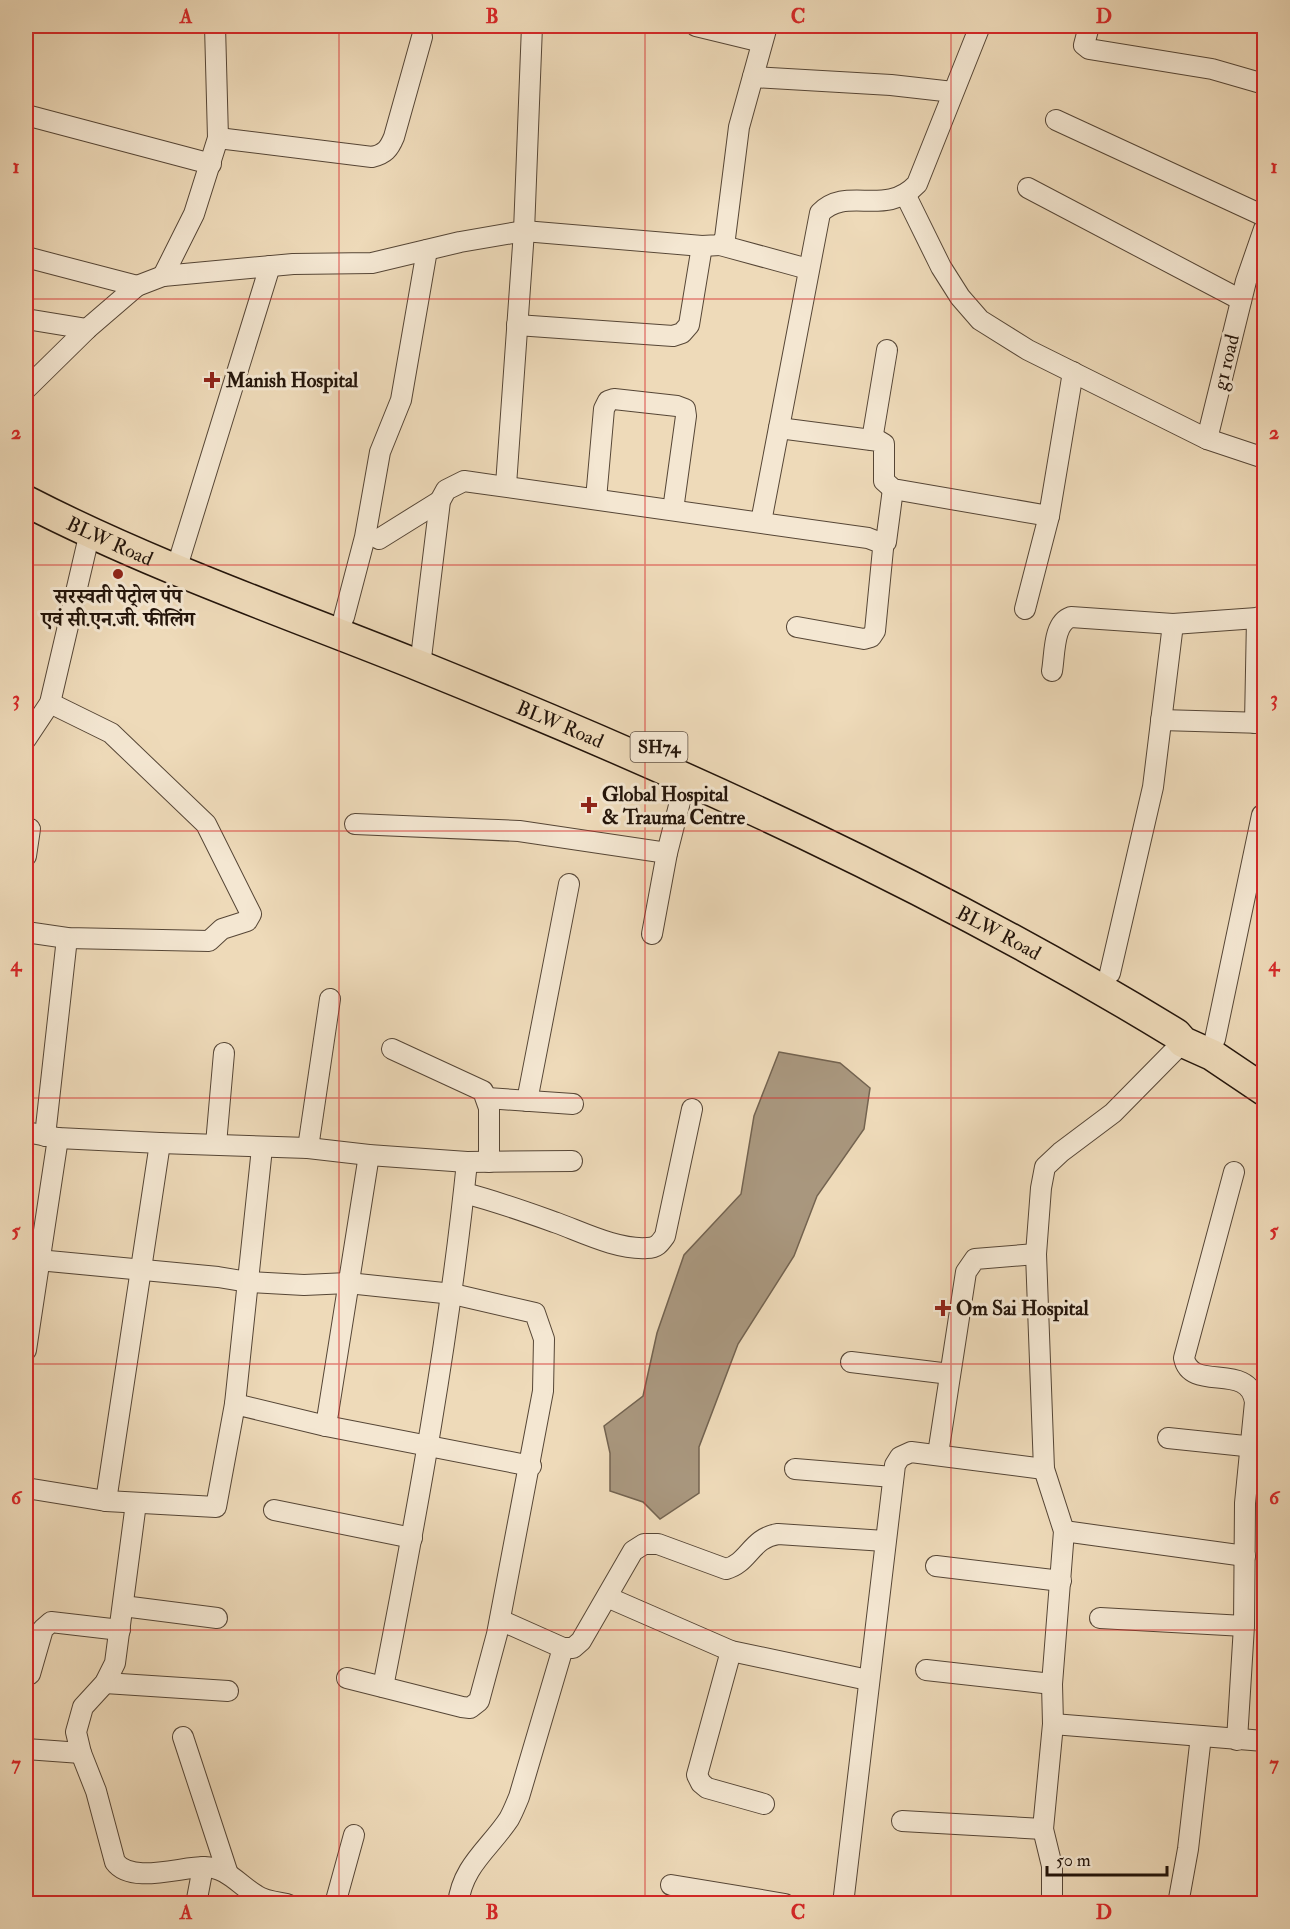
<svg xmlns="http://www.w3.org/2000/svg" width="1290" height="1929" font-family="'IM FELL Double Pica','Noto Serif Devanagari',serif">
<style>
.water{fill:#a9977e;stroke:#736350;stroke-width:1.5}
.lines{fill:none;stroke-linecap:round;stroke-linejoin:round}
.minor-casing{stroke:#564636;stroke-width:22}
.primary-casing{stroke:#23140a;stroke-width:33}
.minor{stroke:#f4e7d2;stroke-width:20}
.primary{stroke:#eedab9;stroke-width:30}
.grid{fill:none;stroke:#d62828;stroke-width:1.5;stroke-opacity:0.55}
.poi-dot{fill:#8f2418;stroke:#f4e7d2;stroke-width:2}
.labels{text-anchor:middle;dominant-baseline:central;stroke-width:6;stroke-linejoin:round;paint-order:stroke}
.shield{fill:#f4e7d2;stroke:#625346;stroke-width:1.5}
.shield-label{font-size:18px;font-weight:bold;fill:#23140a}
.street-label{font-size:20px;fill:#23140a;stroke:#f4e7d2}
.poi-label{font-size:20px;font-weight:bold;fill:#23140a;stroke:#f4e7d2;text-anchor:start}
.neatline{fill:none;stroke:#d62828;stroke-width:2}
.grid-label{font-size:20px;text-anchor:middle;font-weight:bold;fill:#d62828}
</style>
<rect width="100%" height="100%" fill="#eedab9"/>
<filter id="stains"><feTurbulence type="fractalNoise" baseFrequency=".00333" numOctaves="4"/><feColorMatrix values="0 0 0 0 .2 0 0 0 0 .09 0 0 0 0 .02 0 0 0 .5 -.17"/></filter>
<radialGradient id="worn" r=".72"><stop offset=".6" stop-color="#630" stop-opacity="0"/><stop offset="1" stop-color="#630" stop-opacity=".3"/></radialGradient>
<path class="water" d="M779,1052L840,1063L870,1088L864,1129L817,1196L794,1256L738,1344L699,1447V1493L660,1519L643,1502L610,1491V1453L604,1426L643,1396L657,1333L684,1255L741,1194L754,1116Z"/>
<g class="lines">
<g class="minor-casing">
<g id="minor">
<path d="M696,26L762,42"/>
<path d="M1089,26L1084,45L1089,49L1212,69L1264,84"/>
<path d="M753,77L891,85L953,92"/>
<path d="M26,115L211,164"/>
<path d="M1056,120L1264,216"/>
<path d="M218,138L372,157C385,154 389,149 394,137L422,37"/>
<path d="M1028,188L1241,300"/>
<path d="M906,196L941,267L960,297L980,320L1028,350L1207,439"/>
<path d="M1264,229L1246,281L1207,439L1264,458"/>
<path d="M720,245L808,269"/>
<path d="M26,257L137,286"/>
<path d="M163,276L194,214L218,138L215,26"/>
<path d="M26,319L87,329"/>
<path d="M517,325L673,336L682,333L689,325L702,246"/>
<path d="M26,389L87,329L137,286L163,276L293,264L372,263L460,242L524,231L702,246L720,245L725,238L739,127L767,26"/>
<path d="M779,428L879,441L884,444V481L893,489L1049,516"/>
<path d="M872,440L887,350"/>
<path d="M506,485L524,231L532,26"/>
<path d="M596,499L604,409L608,401L614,399L677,406L685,409L686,416L673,510"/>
<path d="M761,522L820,213C847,185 885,218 917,184L980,26"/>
<path d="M379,539L440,501"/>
<path d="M886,542L893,489"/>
<path d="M176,570L270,266"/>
<path d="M1025,609L1049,516L1073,372"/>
<path d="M344,617L365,537L380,452L401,400L427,250"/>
<path d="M420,666L440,501L446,490L464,481L868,538L881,543L883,549L875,631L871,637L864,639L797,627"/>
<path d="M1052,671C1055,654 1053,623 1071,617L1173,624L1257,618L1264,615"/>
<path d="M1161,720L1264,723"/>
<path d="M1255,723L1257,618"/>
<path d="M26,739L50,703L90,532"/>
<path d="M355,824L519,831L667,853"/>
<path d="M26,856L30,829"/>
<path d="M26,932L67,938L209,941L222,929L247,921L251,914L206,824L111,733L50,703"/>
<path d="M652,934L667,853L686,778"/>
<path d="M1110,973L1153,787L1173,624"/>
<path d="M1215,1039L1262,815"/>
<path d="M392,1049L483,1091L489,1108V1162"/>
<path d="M487,1098L573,1104"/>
<path d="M527,1101L569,884"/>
<path d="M26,1132L58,1138L160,1143L308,1148L369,1155L467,1162L572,1161"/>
<path d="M45,1136L67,938"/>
<path d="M216,1144L224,1053"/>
<path d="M308,1148L330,999"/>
<path d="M1234,1172L1184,1358C1191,1393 1249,1361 1255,1402L1245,1503L1244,1626L1237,1740"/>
<path d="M464,1193C496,1201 526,1212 557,1223C584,1233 618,1250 647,1248C657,1248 660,1243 665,1236L692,1109"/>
<path d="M38,1260L218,1277L248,1282L304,1285L348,1283L453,1294L535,1313L544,1339L543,1391L497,1634L479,1701L470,1708L462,1707L347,1678"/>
<path d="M26,1350L58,1138"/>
<path d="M851,1362L950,1374"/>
<path d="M235,1404L262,1148"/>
<path d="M326,1426L369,1155"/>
<path d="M1168,1438L1264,1448"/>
<path d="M938,1454L966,1272L975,1259L1036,1254"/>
<path d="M795,1469L893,1477"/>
<path d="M26,1488L106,1501L216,1507L235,1404L326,1426L531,1466"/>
<path d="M106,1501L160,1143"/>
<path d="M136,1503L115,1663L105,1683L83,1707L76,1732L81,1753L96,1791L115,1862C131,1884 180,1867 204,1867C227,1867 238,1884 256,1895C264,1901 277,1902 287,1904"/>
<path d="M274,1510L412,1538"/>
<path d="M1064,1531L1245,1556"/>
<path d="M936,1566L1061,1581"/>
<path d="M607,1597L731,1651L868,1680"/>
<path d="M123,1606L217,1618"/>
<path d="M1100,1618L1244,1626"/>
<path d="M500,1620L563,1648H573L581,1641L633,1551L644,1544H658L726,1569C749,1563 751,1538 778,1534L885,1541"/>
<path d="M731,1651L697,1775L701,1783L707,1788L764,1804"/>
<path d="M926,1670L1052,1684"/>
<path d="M30,1674L43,1629L51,1622L120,1630"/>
<path d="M105,1683L228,1691"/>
<path d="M383,1687C417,1513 449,1339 467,1162"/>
<path d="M1053,1724L1264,1741"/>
<path d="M183,1737L228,1874"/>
<path d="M26,1749L81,1753"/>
<path d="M902,1821L1043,1829"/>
<path d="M671,1885L785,1904"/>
<path d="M196,1904L203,1867"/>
<path d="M335,1904L354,1835"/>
<path d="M458,1904C462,1866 490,1848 509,1819C513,1812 516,1804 519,1797L563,1648"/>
<path d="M843,1904L895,1465L900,1457L911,1452L1044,1469"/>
<path d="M1052,1904V1866L1043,1829L1053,1724L1052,1684L1064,1531L1044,1469L1036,1254L1041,1188L1045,1167L1061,1152L1113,1113L1183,1042"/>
<path d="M1178,1904L1188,1849L1201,1736"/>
</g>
</g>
<g class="primary-casing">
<g id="primary">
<path id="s1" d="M26,501C152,566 288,613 420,666C680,771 936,887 1176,1034L1183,1042L1212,1055L1264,1090"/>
</g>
</g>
<use href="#minor" class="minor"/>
<use href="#primary" class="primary"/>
</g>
<path class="grid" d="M339,26V1904M645,26V1904M951,26V1904M26,299H1264M26,565H1264M26,831H1264M26,1098H1264M26,1364H1264M26,1630H1264"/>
<g class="poi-dot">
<path d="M209 371h6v6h6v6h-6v6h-6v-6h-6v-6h6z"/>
<circle cx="118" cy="574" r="6"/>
<path d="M586 796h6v6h6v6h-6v6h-6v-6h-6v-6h6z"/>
<path d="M940 1299h6v6h6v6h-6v6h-6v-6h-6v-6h6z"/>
</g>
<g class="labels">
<rect class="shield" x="630.5" y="732" width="57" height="30" rx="4.5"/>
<g class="shield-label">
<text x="659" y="747">SH74</text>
</g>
<g class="street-label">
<text transform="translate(1226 362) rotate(-76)">g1 road</text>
<text stroke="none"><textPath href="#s1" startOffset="93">BLW Road</textPath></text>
<text stroke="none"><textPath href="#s1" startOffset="579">BLW Road</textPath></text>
<text stroke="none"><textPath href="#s1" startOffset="1065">BLW Road</textPath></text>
</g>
<g class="poi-label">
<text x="226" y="380">Manish Hospital</text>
<text x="118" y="596" text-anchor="middle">सरस्वती पेट्रोल पंप<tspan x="118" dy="23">एवं सी.एन.जी. फीलिंग</tspan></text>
<text x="602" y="794">Global Hospital<tspan x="602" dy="23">&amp; Trauma Centre</tspan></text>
<text x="956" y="1308">Om Sai Hospital</text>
</g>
</g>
<rect width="1290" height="1929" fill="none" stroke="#eedab9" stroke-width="66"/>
<path d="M1047 1866v9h120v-9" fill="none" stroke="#23140a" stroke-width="3"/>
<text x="1056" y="1866" font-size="18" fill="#23140a" stroke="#f4e7d2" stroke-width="4.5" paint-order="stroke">50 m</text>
<rect x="33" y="33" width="1224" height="1863" class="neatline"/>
<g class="grid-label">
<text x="186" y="23">A</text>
<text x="492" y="23">B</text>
<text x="798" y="23">C</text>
<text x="1104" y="23">D</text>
<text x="16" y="173">1</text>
<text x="1274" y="173">1</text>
<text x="16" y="439">2</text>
<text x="1274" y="439">2</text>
<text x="16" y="705">3</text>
<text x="1274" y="705">3</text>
<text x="16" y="971">4</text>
<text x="1274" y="971">4</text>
<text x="16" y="1237">5</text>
<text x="1274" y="1237">5</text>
<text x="16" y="1504">6</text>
<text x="1274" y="1504">6</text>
<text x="16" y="1770">7</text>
<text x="1274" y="1770">7</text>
<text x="186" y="1919">A</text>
<text x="492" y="1919">B</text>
<text x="798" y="1919">C</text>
<text x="1104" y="1919">D</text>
</g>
<rect width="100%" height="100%" filter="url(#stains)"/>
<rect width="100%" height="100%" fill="url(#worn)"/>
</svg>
